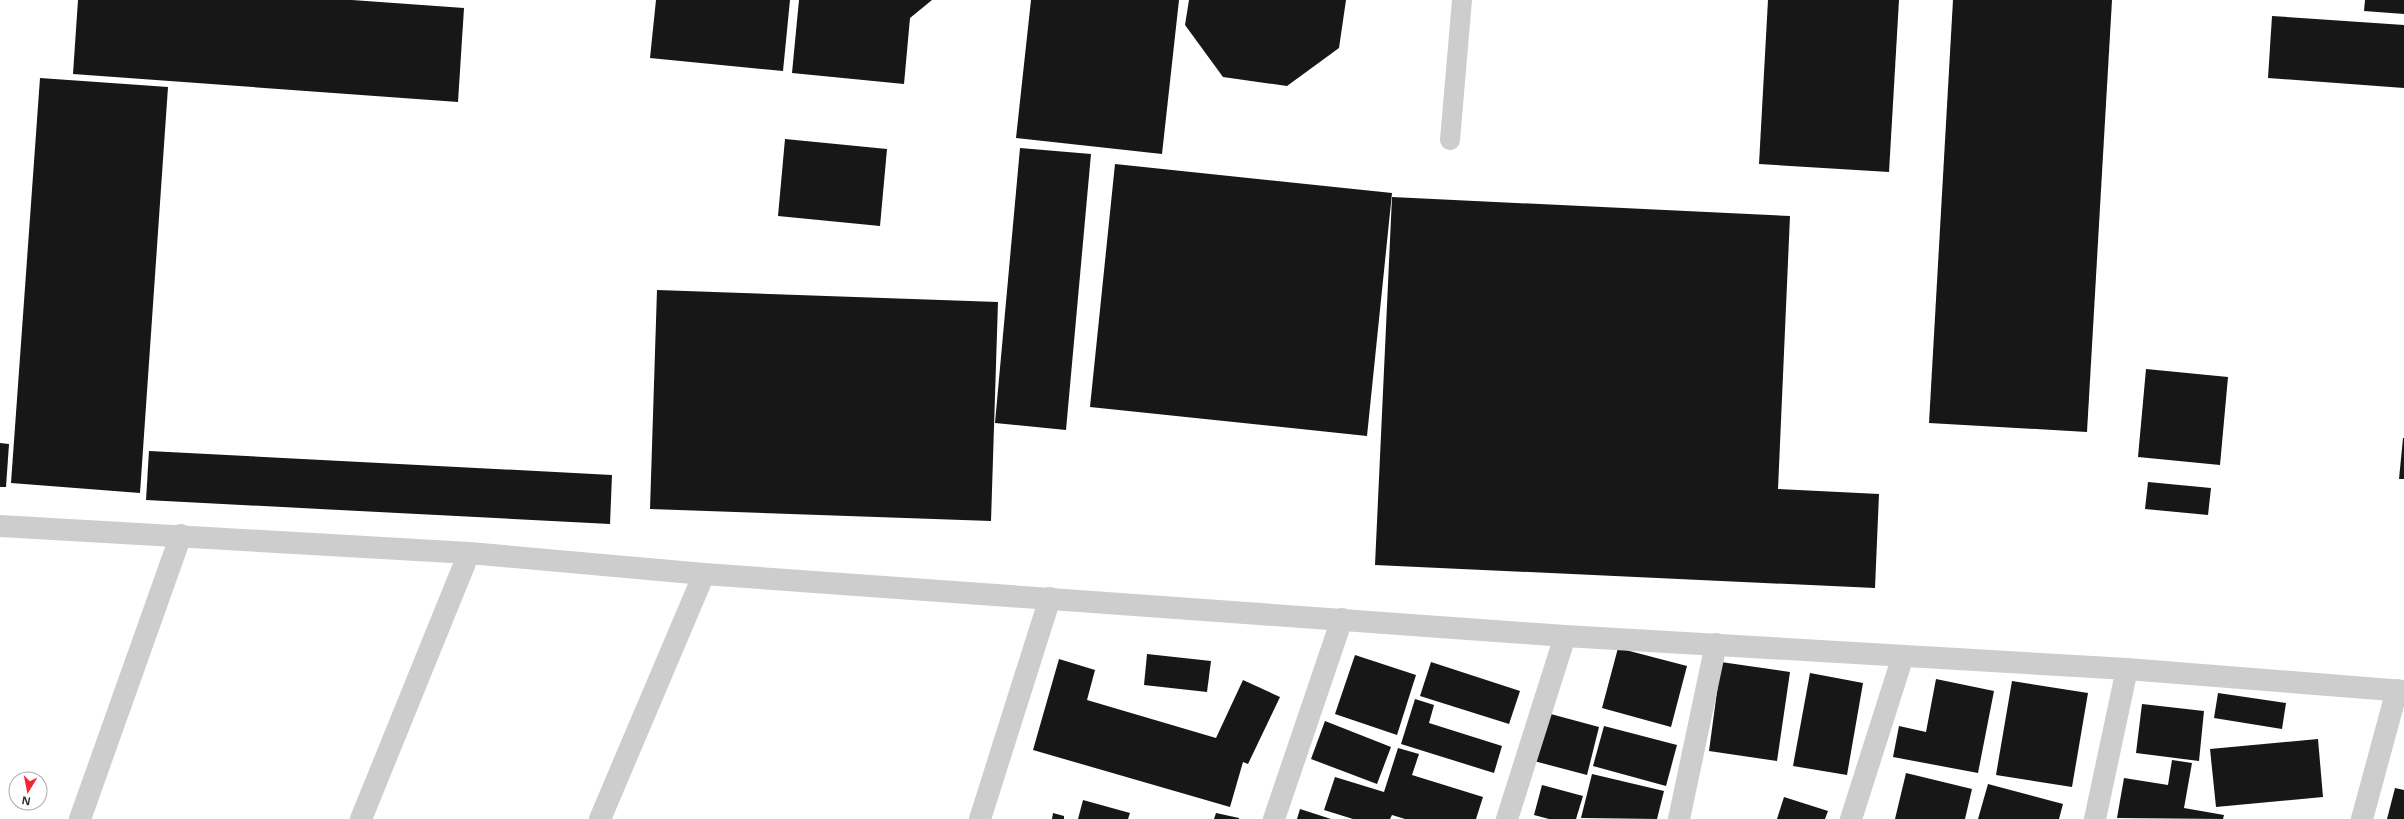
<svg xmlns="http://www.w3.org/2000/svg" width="2404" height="819" font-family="'Noto Sans',sans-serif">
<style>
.building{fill:#171717}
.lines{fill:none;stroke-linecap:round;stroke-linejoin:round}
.lane{stroke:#cdcdcd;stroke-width:20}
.street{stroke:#cdcdcd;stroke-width:22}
</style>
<rect width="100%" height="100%" fill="#fff"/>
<g class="building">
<path d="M78,0H352L464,8L458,102L73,74Z"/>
<path d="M656,0H790L783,71L650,58Z"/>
<path d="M799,0H932L910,18L904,84L792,73Z"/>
<path d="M1031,0H1179L1162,154L1016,138Z"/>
<path d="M1189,0H1346L1339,48L1287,86L1223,77L1185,25Z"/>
<path d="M1768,0H1899L1889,172L1759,164Z"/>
<path d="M1953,0H2112L2087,432L1929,423Z"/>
<path d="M2365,0H2404V14L2364,11Z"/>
<path d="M2272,16L2404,25V88L2268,78Z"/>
<path d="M40,78L168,87L140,493L11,483Z"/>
<path d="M785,139L887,149L880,226L778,216Z"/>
<path d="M1020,148L1091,154L1066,430L995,423Z"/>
<path d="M1115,164L1392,193L1367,436L1090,407Z"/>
<path d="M1392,197L1790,216L1778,489L1879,494L1875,588L1375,565Z"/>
<path d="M657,290L998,302L991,521L650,509Z"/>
<path d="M2146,369L2228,377L2220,465L2138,457Z"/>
<path d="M2403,438H2404V479H2399Z"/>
<path d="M0,443L9,444L6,487H0Z"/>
<path d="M149,451L612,475L610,524L146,500Z"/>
<path d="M2148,482L2211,488L2208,515L2145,509Z"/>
<path d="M1618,648L1687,666L1671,727L1602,708Z"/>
<path d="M1147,654L1211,661L1207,692L1144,685Z"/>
<path d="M1355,655L1416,675L1397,735L1335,714Z"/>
<path d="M1059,659L1095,670L1087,700L1216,738L1243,680L1280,697L1248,764L1243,762L1230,807L1033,750Z"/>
<path d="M1431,662L1520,691L1509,724L1420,696Z"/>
<path d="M1721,662L1790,672L1777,761L1709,751Z"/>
<path d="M1810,673L1863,683L1847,775L1793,766Z"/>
<path d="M1936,679L1994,691L1978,773L1893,757L1899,726L1926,732Z"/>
<path d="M2012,681L2088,693L2072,787L1996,775Z"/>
<path d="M2218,693L2286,703L2282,729L2214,718Z"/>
<path d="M1415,699L1434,705L1429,723L1502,746L1494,773L1401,744Z"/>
<path d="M2142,704L2204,711L2199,761L2136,753Z"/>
<path d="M1547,713L1599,727L1587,775L1534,761Z"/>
<path d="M1325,721L1391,747L1377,784L1311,759Z"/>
<path d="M1604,726L1677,745L1666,786L1593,766Z"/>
<path d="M2318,739L2323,797L2216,807L2210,749Z"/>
<path d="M1398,748L1419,754L1412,775L1483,797L1476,819H1405L1392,815L1390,819H1353L1324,810L1335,777L1384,792Z"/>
<path d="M2172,760L2192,763L2184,808L2224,815L2223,819L2117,818L2124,778L2168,785Z"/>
<path d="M1906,773L1972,789L1965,819H1895Z"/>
<path d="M1592,774L1664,791L1657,819L1581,818Z"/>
<path d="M1988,784L2063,804L2059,819H1978Z"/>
<path d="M1542,785L1583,796L1576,819H1549L1534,815Z"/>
<path d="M2395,788L2404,790V819H2387Z"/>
<path d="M1784,797L1828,811L1825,819H1777Z"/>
<path d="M1083,800L1130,813L1128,819H1078Z"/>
<path d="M1300,809L1331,819H1297Z"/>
<path d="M1053,813L1064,816V819H1052Z"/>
<path d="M1216,813L1239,818V819H1214Z"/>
</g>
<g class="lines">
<path class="lane" d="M1450,140L1462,0"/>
<g class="street">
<path d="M0,526L469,553L704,574L1565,636L2127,669L2404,691"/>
<path d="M80,819L181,535"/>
<path d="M361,819L469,553"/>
<path d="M600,819L704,574"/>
<path d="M980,819L1050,598"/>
<path d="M1274,819L1342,619"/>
<path d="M1507,819L1565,636"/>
<path d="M1679,819L1716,644"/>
<path d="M1851,819L1903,656"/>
<path d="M2095,819L2127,669"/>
<path d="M2362,819L2397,690"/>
</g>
</g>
<g transform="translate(28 791) rotate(190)"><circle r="19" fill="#ffffff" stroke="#acacac"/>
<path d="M0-3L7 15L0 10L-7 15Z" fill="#f42535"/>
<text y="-6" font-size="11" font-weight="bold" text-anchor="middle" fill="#303030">N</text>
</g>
</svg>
